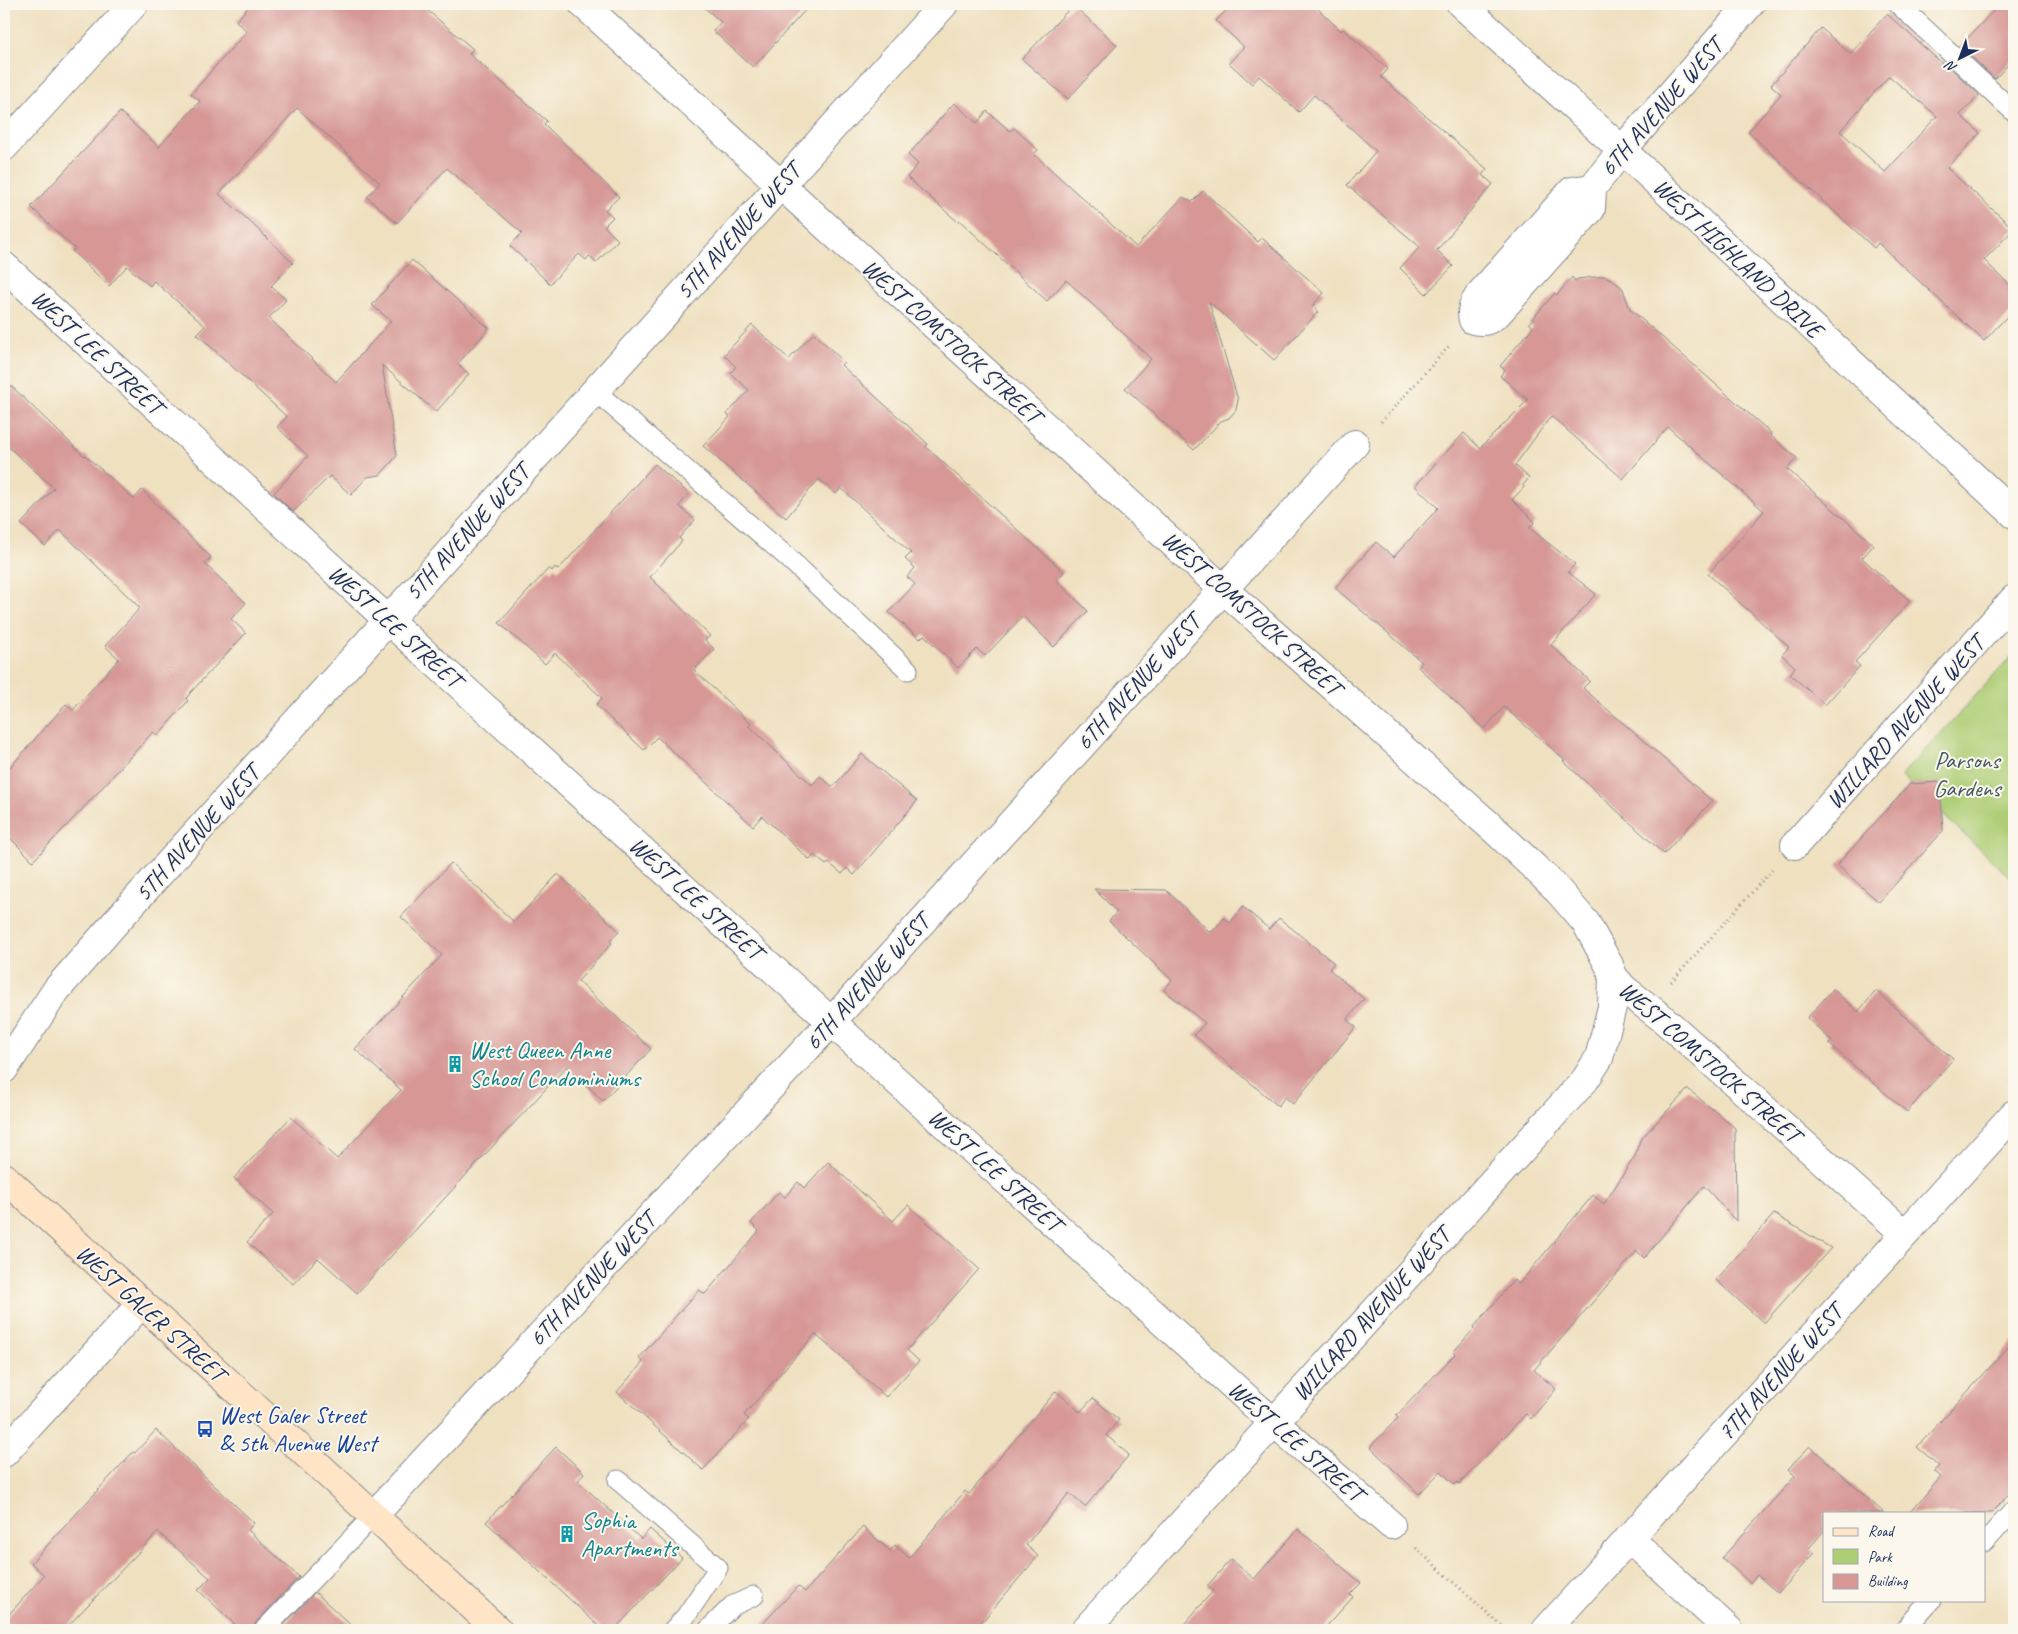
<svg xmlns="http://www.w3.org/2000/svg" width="2018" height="1634" font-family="Caveat,sans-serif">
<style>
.green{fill:#aece76;stroke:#647e6a}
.building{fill:#d69795;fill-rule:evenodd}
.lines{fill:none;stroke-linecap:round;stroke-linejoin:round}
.lane-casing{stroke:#85888f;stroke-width:21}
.street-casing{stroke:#85888f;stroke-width:30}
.secondary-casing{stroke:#85888f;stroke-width:30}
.path{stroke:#85888f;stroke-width:3;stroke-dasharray:1 4;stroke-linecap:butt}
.lane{stroke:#fff;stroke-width:19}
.street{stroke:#fff;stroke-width:28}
.secondary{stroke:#ffe4c6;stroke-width:28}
.labels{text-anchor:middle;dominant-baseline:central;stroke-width:4;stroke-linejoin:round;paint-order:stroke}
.street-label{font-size:24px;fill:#1b2f5e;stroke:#fbf7ec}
.park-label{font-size:24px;fill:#405764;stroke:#fbf7ec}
.culture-label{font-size:24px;fill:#0d838f;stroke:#fbf7ec;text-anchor:start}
.transit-label{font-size:24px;fill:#164399;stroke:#fbf7ec;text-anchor:start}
</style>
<rect width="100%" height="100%" fill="#fbf7ec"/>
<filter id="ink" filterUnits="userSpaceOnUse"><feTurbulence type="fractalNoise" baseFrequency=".02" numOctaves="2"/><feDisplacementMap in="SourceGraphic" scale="10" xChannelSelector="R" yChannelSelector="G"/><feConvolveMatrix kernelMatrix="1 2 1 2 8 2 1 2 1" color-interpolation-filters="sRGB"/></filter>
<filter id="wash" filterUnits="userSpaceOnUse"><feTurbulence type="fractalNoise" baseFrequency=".0096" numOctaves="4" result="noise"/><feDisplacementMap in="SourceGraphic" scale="20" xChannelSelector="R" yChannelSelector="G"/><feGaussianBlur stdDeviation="1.12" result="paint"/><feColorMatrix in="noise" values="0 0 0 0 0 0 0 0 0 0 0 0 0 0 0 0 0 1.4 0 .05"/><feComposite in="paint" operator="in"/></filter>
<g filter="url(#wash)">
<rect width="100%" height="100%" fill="#efe0c0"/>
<path class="green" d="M2014,654V881L1901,776Z"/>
<g id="blocks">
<g class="building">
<path d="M251,4H420L473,49L469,54L547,121L544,124L619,197L605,210L613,217L604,226L618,240L596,263L589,256L586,260L579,254L550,284L510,246L522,233L447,168L397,223L367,197L380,183L297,108L219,194L245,217L293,263L271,286L286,300L269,318L336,382L391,321L372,305L412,260L489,328L458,364L469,374L436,412L382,365L397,456L380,475L367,477L351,495L330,476L293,512L274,493L308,456L277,427L287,417L197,334L205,326L154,281L150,286L127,266L109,286L72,251L75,249L31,207L120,112L159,147L200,101L191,94L247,31L236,21Z"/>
<path d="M700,4H811L753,67L713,31L721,22Z"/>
<path d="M1232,4H1313L1341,31L1343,29L1388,69L1381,77L1487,169L1482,175L1493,184L1437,250L1453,266L1426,294L1400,268L1420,247L1347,185L1376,151L1314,95L1299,112L1259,76L1252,84L1229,63L1244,47L1216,21Z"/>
<path d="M2000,4H2014V58L1995,79L1960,46Z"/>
<path d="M1073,5L1117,45L1068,99L1022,59Z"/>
<path d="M1887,14L1943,64L1945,63L1979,95L1960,115L1980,133L1947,168L2014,229L1984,260L2014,289V309L1984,341L1878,243L1874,248L1748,132L1781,94L1771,85L1821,28L1850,54ZM1889,76L1937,116L1885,172L1840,131Z"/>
<path d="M954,103L977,123L987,111L1010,131L1014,128L1038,150L1034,154L1136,247L1183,197L1192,202L1203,191L1258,242L1262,238L1324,293L1312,306L1318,312L1274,360L1209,302L1238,400L1236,410L1229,418L1221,421L1194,450L1125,388L1151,359L1066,280L1047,301L959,220L958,222L907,177L918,164L908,155Z"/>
<path d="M1604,276L1612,279L1623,289L1630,309L1771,433L1770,435L1797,458L1787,469L1874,545L1862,558L1910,601L1855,662L1860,666L1825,705L1790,674L1795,667L1782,655L1789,647L1708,574L1764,511L1668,427L1623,479L1551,416L1515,465L1529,478L1523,485L1524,487L1512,500L1535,522L1529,528L1575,564L1568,572L1596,594L1551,645L1590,681L1583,688L1712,801L1664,854L1563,761L1565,760L1504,707L1484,729L1418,667L1422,662L1335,588L1376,542L1394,557L1438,508L1415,486L1464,433L1480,448L1528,400L1500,376L1505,370L1500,366L1533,327L1529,323L1555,293L1557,295L1572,277L1575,281L1578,279Z"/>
<path d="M752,325L789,359L814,333L844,362L841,365L928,444L926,447L1064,572L1056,580L1088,611L1054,647L1023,616L985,656L977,649L958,668L924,635L920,639L889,612L915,584L907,577L915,568L905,559L911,553L841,488L836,494L819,479L786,518L703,446L730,417L727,414L749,390L730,373L736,367L724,355Z"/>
<path d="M4,379L84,456L85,455L134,499L142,490L211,557L205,564L246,603L231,619L246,633L190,693L186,699L188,701L157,736L153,732L89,802L33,861L4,832V774L66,704L73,710L119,659L105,646L140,608L60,530L45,546L21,524L54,488L4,443Z"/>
<path d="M655,464L689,494L679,506L695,520L679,538L682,541L650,577L710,636L705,640L714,649L694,670L751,724L749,726L812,785L820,776L833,787L862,754L917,801L854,875L847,868L842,874L829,863L826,865L814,855L810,860L762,816L753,826L657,737L644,750L596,705L602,698L555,653L545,664L499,623L549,568L552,571L555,567L558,570Z"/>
<path d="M1940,782L1943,831L1879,902L1837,865L1910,784Z"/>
<path d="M451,863L514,922L558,874L619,931L610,941L612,943L578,981L651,1049L603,1101L567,1066L357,1293L318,1258L293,1284L247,1242L273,1214L234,1178L291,1117L337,1159L401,1090L355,1049L442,955L401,917Z"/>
<path d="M1094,889L1166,890L1211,933L1224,918L1230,923L1243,907L1269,929L1279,918L1334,963L1329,969L1364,999L1347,1020L1356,1027L1293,1104L1285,1097L1278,1106L1194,1035L1205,1023L1164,990L1172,980L1109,921L1117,912Z"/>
<path d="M1833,989L1858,1012L1876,991L1953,1059L1907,1112L1829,1044L1832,1041L1807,1018Z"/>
<path d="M1688,1089L1735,1128L1736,1221L1704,1186L1644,1258L1637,1251L1534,1370L1556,1389L1531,1419L1526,1414L1459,1484L1457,1482L1455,1485L1441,1471L1419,1494L1370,1447L1398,1418L1396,1416L1455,1354L1453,1352L1474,1329L1473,1328L1514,1280L1519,1284L1593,1195L1604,1204L1635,1156L1640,1140Z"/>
<path d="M828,1162L893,1221L908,1205L979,1269L907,1350L919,1361L886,1397L815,1334L744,1415L749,1419L703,1470L617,1392L643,1362L639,1358L699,1290L705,1294L759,1231L751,1223L779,1192L785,1197L798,1182L804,1188Z"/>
<path d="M1774,1214L1831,1248L1764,1323L1716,1280Z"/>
<path d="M2014,1341V1488L1992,1513H1909L1941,1477L1934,1471L1939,1466L1917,1447Z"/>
<path d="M1056,1391L1080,1412L1093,1398L1119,1420L1106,1435L1129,1455L1085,1507L1069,1493L1026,1545L1038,1556L975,1630H757L798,1586L805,1592L863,1527L890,1551L895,1545L909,1558L965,1491L969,1494Z"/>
<path d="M156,1430L254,1523L248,1530L299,1577L256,1622L253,1630H241L198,1590L210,1578L158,1532L64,1630H4V1620L44,1575L31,1563L133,1452L135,1453Z"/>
<path d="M1810,1446L1884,1513H1824V1531L1809,1548L1814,1553L1778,1593L1757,1575L1750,1583L1722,1558L1795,1476L1788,1469Z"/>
<path d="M556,1447L584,1473L578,1481L641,1539L650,1529L682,1558L614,1630H603L486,1522Z"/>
<path d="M1298,1529L1361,1583L1350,1594L1353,1597L1323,1630H1179L1213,1591L1207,1586L1231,1559L1254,1579Z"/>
<path d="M315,1592L356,1630H279Z"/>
</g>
</g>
</g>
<g filter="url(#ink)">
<use href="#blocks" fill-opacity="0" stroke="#85888f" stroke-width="1"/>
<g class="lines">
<g class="lane-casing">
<g id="lane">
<path d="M1898,4L2014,112"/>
<path d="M594,390L787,557L908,670"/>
<path d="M618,1480L718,1568L686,1616L673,1630"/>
<path d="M1984,1543L2014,1510"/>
<path d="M264,1630L374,1515"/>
<path d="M708,1630L732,1606L754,1596"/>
<path d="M1904,1630L1931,1600"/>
</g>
</g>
<g class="street-casing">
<g id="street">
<path d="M583,4L1223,589L1498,833L1554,886L1586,923L1609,965L1613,976L1624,989L1662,1018L1905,1234"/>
<path d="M1461,4L1622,150L2014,514"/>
<path d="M4,147L134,4"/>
<path d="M1592,188L1572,191L1480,294C1474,303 1470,309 1473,320C1485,323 1490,320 1498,313L1591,209L1592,188L1622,150L1750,4"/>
<path d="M4,266L388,620L1252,1403L1391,1525"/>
<path d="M1795,845L2014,599"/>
<path d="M4,1069L57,989L114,924L944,4"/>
<path d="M4,1453L141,1304"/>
<path d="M374,1515L832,1021L1355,444"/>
<path d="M1629,1538L1729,1630"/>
<path d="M1085,1630L1585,1080L1599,1058L1612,1007L1613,976"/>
<path d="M1546,1630L2014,1114"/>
</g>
</g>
<g class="secondary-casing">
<path id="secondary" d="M4,1177L498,1630"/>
</g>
<g class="path">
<path d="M1381,422L1450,345"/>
<path d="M1671,982L1772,870"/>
<path d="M1416,1548L1506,1630"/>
</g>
<use href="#lane" class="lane"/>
<use href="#street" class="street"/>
<use href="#secondary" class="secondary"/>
</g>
</g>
<defs>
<g id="building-bare" transform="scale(1.35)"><path d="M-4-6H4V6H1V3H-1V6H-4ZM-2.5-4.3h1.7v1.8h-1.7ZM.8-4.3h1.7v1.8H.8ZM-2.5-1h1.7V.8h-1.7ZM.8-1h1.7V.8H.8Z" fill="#0f9aa8" stroke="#fbf7ec" stroke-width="2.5" paint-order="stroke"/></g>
<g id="bus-bare" transform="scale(1.35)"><path d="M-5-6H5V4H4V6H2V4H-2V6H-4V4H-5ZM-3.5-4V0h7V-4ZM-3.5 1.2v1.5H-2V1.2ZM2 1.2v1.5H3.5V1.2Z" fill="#1a4fb4" stroke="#fbf7ec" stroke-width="2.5" paint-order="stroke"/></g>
</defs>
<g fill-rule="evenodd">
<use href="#building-bare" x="455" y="1064"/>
<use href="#bus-bare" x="205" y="1429"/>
<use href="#building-bare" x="567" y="1534"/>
</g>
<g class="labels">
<g class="street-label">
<text transform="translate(1661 107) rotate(-49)">6TH AVENUE WEST</text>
<text transform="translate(738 231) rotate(-48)">5TH AVENUE WEST</text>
<text transform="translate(1738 258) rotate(43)">WEST HIGHLAND DRIVE</text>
<text transform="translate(952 341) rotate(42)">WEST COMSTOCK STREET</text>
<text transform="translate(97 352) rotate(43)">WEST LEE STREET</text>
<text transform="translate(467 532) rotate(-48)">5TH AVENUE WEST</text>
<text transform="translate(1252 613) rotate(42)">WEST COMSTOCK STREET</text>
<text transform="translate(395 626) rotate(42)">WEST LEE STREET</text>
<text transform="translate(1138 682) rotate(-48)">6TH AVENUE WEST</text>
<text transform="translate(1905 722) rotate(-48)">WILLARD AVENUE WEST</text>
<text transform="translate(197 833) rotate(-48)">5TH AVENUE WEST</text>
<text transform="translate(696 898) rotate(42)">WEST LEE STREET</text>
<text transform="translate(867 982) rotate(-48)">6TH AVENUE WEST</text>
<text transform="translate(1710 1062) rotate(41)">WEST COMSTOCK STREET</text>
<text transform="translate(995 1170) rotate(42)">WEST LEE STREET</text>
<text transform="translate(592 1279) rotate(-47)">6TH AVENUE WEST</text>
<text transform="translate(151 1313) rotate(42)">WEST GALER STREET</text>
<text transform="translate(1371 1314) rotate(-48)">WILLARD AVENUE WEST</text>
<text transform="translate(1780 1372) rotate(-48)">7TH AVENUE WEST</text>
<text transform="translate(1296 1441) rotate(41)">WEST LEE STREET</text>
</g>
<g class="park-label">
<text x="1967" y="760">Parsons<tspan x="1967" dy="28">Gardens</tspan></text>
</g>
<g class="culture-label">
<text x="469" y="1050">West Queen Anne<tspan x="469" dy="28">School Condominiums</tspan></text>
<text x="581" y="1520">Sophia<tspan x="581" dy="28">Apartments</tspan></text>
</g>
<g class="transit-label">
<text x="219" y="1415">West Galer Street<tspan x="219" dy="28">&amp; 5th Avenue West</tspan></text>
</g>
</g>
<rect width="2018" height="1634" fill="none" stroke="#fbf7ec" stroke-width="20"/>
<rect x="1823" y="1512" width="162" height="90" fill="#fbf7ec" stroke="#a1a7b3"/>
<rect x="1833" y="1528" width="25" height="8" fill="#ffe4c6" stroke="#a1a7b3"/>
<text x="1868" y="1536" font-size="15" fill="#1b2f5e">Road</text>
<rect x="1833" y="1549" width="25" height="15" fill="#aece76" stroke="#a1a7b3"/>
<text x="1868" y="1562" font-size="15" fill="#1b2f5e">Park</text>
<rect x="1833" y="1574" width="25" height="15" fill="#d69795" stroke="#a1a7b3"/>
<text x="1868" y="1586" font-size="15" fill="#1b2f5e">Building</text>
<g transform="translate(1960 58) rotate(222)" stroke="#fbf7ec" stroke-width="4" paint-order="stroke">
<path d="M0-4L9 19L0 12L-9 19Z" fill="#1b2f5e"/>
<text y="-8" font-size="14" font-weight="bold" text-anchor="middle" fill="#1b2f5e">N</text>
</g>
</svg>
